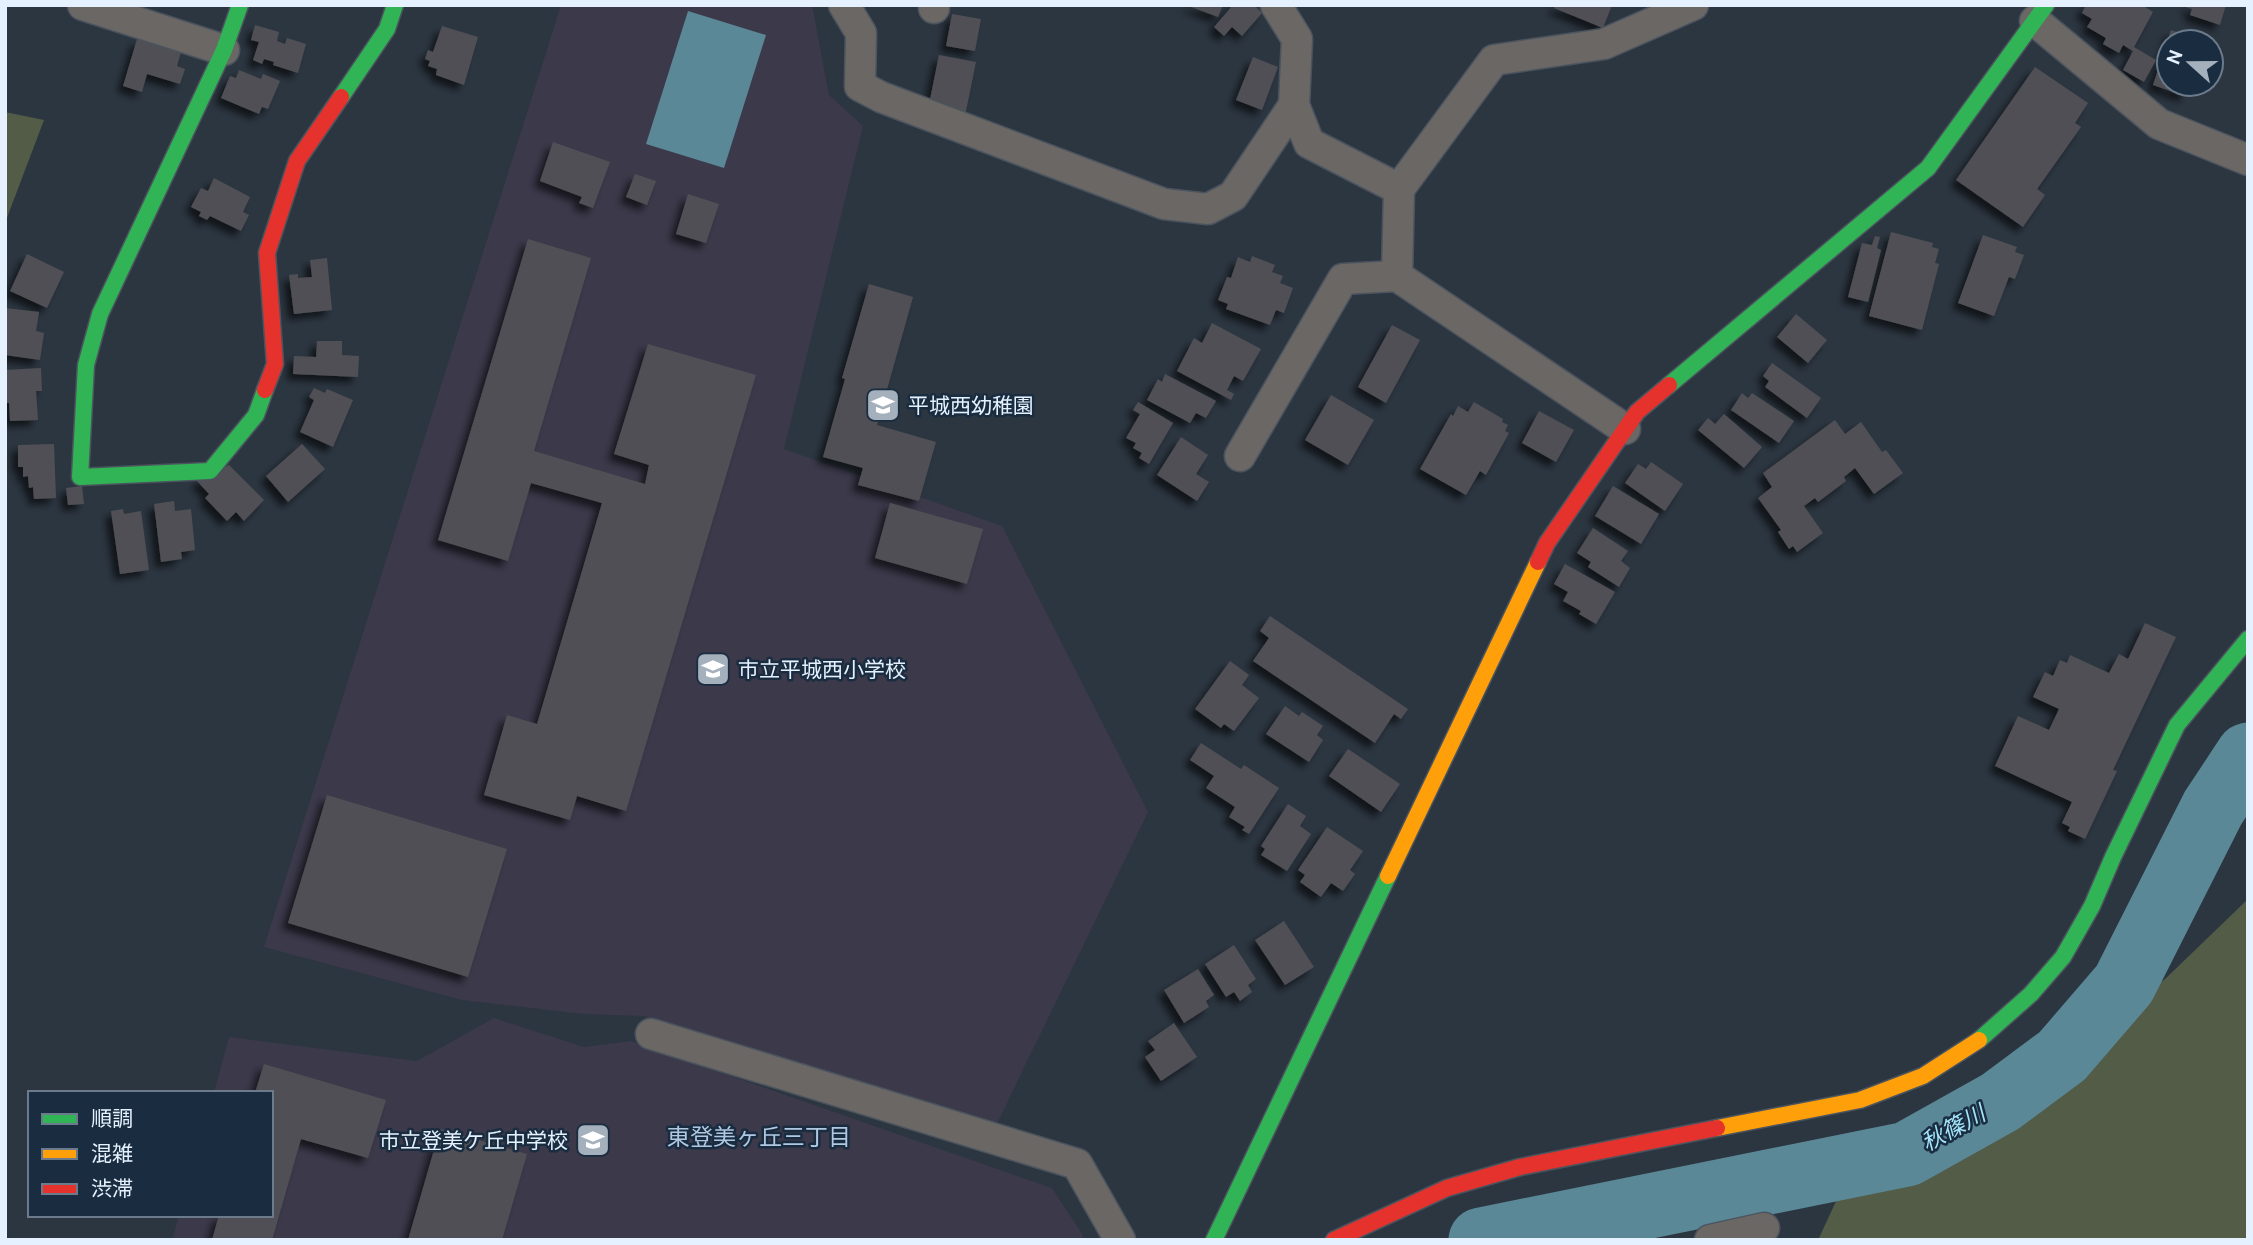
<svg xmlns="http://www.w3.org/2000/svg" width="2253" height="1245" font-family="Cabin,'Noto Sans JP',sans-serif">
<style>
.education{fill:#3b394a}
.green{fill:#525c46}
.water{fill:#5a8897}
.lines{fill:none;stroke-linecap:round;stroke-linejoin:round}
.river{stroke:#5a8897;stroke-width:65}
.building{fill:#505054;filter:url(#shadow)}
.street-casing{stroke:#4b545e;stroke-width:33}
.fast-casing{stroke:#4b545e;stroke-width:19}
.slow-casing{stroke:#4b545e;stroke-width:19}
.jam-casing{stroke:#4b545e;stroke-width:19}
.street{stroke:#6a6765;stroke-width:30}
.fast{stroke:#30b455;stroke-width:16}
.slow{stroke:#ff9f0a;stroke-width:16}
.jam{stroke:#e5322d;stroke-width:16}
.labels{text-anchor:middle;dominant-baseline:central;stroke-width:5;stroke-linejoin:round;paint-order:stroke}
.poi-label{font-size:21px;fill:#e5f1fe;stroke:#192c40;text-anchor:start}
.water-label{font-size:23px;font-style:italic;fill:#a4e4fa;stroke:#192c40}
.neighbourhood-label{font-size:23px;fill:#b0c8e1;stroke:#192c40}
</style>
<defs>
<filter id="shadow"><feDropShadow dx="-6" dy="6" stdDeviation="3.5" flood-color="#0009"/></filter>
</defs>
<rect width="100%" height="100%" fill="#2c3641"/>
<g class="education">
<path d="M561,5H812L829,95L863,126L784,449L1002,526L1148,812L990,1138L644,1016L583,1014L462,1000L264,947Z"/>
<path d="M494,1018L584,1047L631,1041L1052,1188L1082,1234L1083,1240H172L179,1215H271V1093H214L229,1037L417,1061Z"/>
</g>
<g class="green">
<path d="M5,112L44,120L5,223Z"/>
<path d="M2248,899V1240H1818L1850,1171L2015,1076L2164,980Z"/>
</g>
<path class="water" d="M688,11L766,35L724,168L646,144Z"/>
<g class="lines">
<path class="river" d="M1481,1240L1907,1154L2000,1102L2062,1056L2124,984L2213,808L2248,755"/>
</g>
<g class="building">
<path d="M1186,5H1223L1218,17Z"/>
<path d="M1233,5H1254L1262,13L1242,36L1232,27L1224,36L1214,27Z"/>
<path d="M1555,5H1612L1603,28L1554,8Z"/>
<path d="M2086,5H2142L2153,12L2134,47L2156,60L2144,82L2123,70L2133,51L2123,45L2119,53L2103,44L2106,38L2087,27L2092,19L2082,13Z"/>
<path d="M2226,5L2220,25L2190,15L2192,9L2183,6Z"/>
<path d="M952,14L981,19L975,51L946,46Z"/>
<path d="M255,25L279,32L277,41L285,44L287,38L306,44L298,73L273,65L274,62L264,59L262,64L253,60L259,42L251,40Z"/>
<path d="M442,26L478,37L464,85L436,75L437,69L428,66L430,61L425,59L428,50L433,52Z"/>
<path d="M2171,30L2206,42H2169V84H2189L2185,96L2153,85Z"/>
<path d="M137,39L181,52L177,66L185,69L180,84L147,74L142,92L123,86Z"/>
<path d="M939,55L976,62L965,116L928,109Z"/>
<path d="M1253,57L1278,67L1262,110L1236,100Z"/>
<path d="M2035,67L2088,103L2075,123L2081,127L2037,189L2045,195L2023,227L1956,180Z"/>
<path d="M239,70L261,79L263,74L280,81L268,109L262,107L259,114L221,98L230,76L236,78Z"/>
<path d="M553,142L610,162L593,208L579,203L582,197L540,181Z"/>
<path d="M635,174L656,181L647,205L626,197Z"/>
<path d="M214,178L250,197L243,212L249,215L241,231L210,216L207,220L199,216L201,212L191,207L201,188L208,191Z"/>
<path d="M688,194L719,204L706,243L676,234Z"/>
<path d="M1891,232L1933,243L1932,247L1939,249L1935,263L1939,264L1922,330L1869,316Z"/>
<path d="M1983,235L2017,247L2015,252L2024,255L2015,279L2009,277L1994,316L1958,303Z"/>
<path d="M1875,236L1880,237L1877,248L1881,250L1868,302L1848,297L1862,243L1872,245Z"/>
<path d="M528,239L591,258L534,451L645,484L649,465L614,454L648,344L756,375L626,811L577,796L570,820L484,795L507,715L537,724L602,503L531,483L508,561L438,540Z"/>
<path d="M27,254L64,272L47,308L10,291Z"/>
<path d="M1252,256L1275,265L1272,272L1283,276L1280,283L1293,288L1284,313L1276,310L1270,325L1226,309L1228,304L1218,300L1227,277L1231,278L1238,257L1250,262Z"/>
<path d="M327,258L332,310L294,314L289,275L298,274V278L312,277L310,260Z"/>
<path d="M869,284L913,297L877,425L936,442L919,501L858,485L863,468L823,457L845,379L842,378Z"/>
<path d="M5,308L39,312L36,331L44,333L40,360L5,355Z"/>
<path d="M1796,314L1827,340L1808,363L1777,337Z"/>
<path d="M1212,323L1261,349L1243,381L1234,376L1227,390L1234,394L1231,400L1177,371L1194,338L1202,343Z"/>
<path d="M1392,325L1420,340L1386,403L1358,387Z"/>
<path d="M317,341H342V355L359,356L358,377L293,374L294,356L316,357Z"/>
<path d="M1772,363L1821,398L1807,418L1765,387L1769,381L1763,376Z"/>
<path d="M41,368L42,391H36L38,420L10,421L9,403H5V370Z"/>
<path d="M1165,374L1216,401L1206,418L1196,413L1190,423L1147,400L1158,379L1162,382Z"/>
<path d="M314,388L325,393L327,389L353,400L333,447L300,432L314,400L309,397Z"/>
<path d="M1742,393L1748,398L1752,393L1794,421L1779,443L1731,410Z"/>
<path d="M1331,395L1374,420L1348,465L1305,440Z"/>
<path d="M1138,402L1173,423L1149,464L1139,458L1142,453L1133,448L1136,443L1126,438L1140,414L1133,410Z"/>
<path d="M1474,402L1503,419L1502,422L1508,425L1505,431L1509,433L1486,475L1480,471L1466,495L1420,469L1451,414L1453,416L1458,406L1468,412Z"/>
<path d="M1539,411L1574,430L1556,462L1522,443Z"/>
<path d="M1724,414L1762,447L1744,468L1698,430L1708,418L1715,424Z"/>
<path d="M1835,420L1845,434L1861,422L1882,452L1886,450L1903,473L1874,494L1855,468L1844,477L1846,481L1818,502L1815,498L1804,506L1823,533L1797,552L1793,546L1789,549L1778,532L1781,530L1758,498L1772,487L1763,473Z"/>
<path d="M1181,437L1208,455L1196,474L1209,482L1197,501L1157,475Z"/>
<path d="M54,444L56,498L34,499L33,487L29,488L28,476L23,477V467H18V445Z"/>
<path d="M302,444L325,469L288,502L266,476Z"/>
<path d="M1651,462L1683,484L1665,511L1625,483L1638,464L1646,469Z"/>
<path d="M229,465L264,500L244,521L236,512L227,521L205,498L209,494L197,481Z"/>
<path d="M82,486L84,504L68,505L66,488Z"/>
<path d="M1613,486L1659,514L1641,544L1595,516Z"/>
<path d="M174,501L175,511L191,509L195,550L181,552L182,559L161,562L154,504Z"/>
<path d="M890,503L983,529L967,584L875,558Z"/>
<path d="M123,509L124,514L141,511L149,570L120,574L111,511Z"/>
<path d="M1593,528L1628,551L1621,561L1630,568L1619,587L1588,567L1591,562L1577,553Z"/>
<path d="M1565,564L1615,592L1596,624L1579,614L1581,611L1563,601L1568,592L1554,584Z"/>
<path d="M1270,616L1408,709L1401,719L1394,714L1375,743L1253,661L1269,638L1260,631Z"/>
<path d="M2145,623L2176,637L2113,770L2117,771L2085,839L2068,831L2070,827L2062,823L2072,802L1995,766L2018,716L2049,730L2059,709L2033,697L2045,672L2053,676L2060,660L2067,663L2070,655L2109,673L2119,654L2128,659Z"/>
<path d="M1230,661L1249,675L1242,685L1259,698L1234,731L1224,724L1221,728L1195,709Z"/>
<path d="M1285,706L1299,716L1302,712L1323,726L1317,735L1323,740L1309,762L1266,734Z"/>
<path d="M1201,743L1241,769L1244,765L1279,788L1249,834L1242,830L1245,827L1229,817L1235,807L1206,788L1214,776L1190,760Z"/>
<path d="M1348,749L1400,784L1381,812L1329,776Z"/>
<path d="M327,795L507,849L468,977L288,923Z"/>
<path d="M1288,804L1306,816L1300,826L1311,834L1287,871L1261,855L1265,849L1261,846Z"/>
<path d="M1327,827L1363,851L1350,870L1355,874L1343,891L1331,883L1321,897L1300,882L1305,875L1298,870Z"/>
<path d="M1284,921L1314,967L1285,985L1255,940Z"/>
<path d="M1234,945L1256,979L1248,985L1252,992L1240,1001L1234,992L1226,997L1205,964Z"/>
<path d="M1198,969L1214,995L1206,1001L1209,1007L1184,1023L1164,990Z"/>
<path d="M1174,1023L1197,1057L1161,1081L1145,1057L1155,1050L1148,1041Z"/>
<path d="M264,1064L386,1100L368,1158L301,1139L272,1240H212L219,1215H271V1093H255Z"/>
<path d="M440,1129L527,1154L502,1240H408Z"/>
</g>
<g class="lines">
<g class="street-casing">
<g id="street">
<path d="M83,5L224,50"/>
<path d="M844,5L861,33L860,86L881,97L1164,204L1208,209L1233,196L1294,105"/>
<path d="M1276,5L1297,39L1294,105L1309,143L1399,189L1397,276L1625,429"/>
<path d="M934,8V5"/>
<path d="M2035,21L2159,124L2248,160"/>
<path d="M1399,189L1494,60L1604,44L1693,5"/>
<path d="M1240,456L1343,279L1397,276"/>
<path d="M651,1034L1077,1164L1120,1240"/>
<path d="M1710,1240L1764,1228"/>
</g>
</g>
<g class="fast-casing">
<g id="fast">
<path d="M240,5L224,50L100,314L86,365L80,477L210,471L256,415L265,390"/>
<path d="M341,97L387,29L395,5"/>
<path d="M1669,385L1928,168L2046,5"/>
<path d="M1979,1040L2031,994L2063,957L2092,906L2113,857L2177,725L2248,639"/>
<path d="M1214,1240L1388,876"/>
</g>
</g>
<g class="slow-casing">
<g id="slow">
<path d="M1388,876L1538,562"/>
<path d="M1717,1128L1860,1100L1923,1076L1979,1040"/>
</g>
</g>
<g class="jam-casing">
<g id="jam">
<path d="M265,390L275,364L267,253L297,161L341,97"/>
<path d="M1538,562L1547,543L1637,412L1669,385"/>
<path d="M1334,1240L1447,1188L1520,1167L1717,1128"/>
</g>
</g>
<use href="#street" class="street"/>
<use href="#fast" class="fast"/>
<use href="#slow" class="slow"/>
<use href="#jam" class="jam"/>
</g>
<defs>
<g id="school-square" transform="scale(1.75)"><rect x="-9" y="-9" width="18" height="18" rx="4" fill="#a4b0bc" stroke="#192c40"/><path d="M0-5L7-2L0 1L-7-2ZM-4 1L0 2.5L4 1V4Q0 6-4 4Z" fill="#fff"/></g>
</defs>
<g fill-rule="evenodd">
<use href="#school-square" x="883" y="405"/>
<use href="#school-square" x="713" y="669"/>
<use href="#school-square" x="593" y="1140"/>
</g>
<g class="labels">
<g class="poi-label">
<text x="908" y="405">平城西幼稚園</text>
<text x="738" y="669">市立平城西小学校</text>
<text x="568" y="1140" text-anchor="end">市立登美ケ丘中学校</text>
</g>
<g class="water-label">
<text transform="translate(1953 1128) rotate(-29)">秋篠川</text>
</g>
<g class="neighbourhood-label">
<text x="759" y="1137">東登美ヶ丘三丁目</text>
</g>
</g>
<rect width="2253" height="1245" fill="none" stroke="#e5f1fe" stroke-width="14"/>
<rect x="28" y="1091" width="245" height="126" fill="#192c40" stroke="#6b7b8c" stroke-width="2"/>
<rect x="42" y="1114" width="35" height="10" fill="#30b455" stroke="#6b7b8c" stroke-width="2"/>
<text x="91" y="1126" font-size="21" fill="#e5f1fe">順調</text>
<rect x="42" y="1149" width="35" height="10" fill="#ff9f0a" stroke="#6b7b8c" stroke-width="2"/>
<text x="91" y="1161" font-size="21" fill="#e5f1fe">混雑</text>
<rect x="42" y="1184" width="35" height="10" fill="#e5322d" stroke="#6b7b8c" stroke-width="2"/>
<text x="91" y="1196" font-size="21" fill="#e5f1fe">渋滞</text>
<g transform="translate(2190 63) rotate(291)"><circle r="33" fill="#192c40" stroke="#6b7b8c" stroke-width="2"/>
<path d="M0-5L12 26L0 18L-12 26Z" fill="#a4b0bc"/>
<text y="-10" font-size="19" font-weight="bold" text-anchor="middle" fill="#e5f1fe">N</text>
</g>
</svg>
